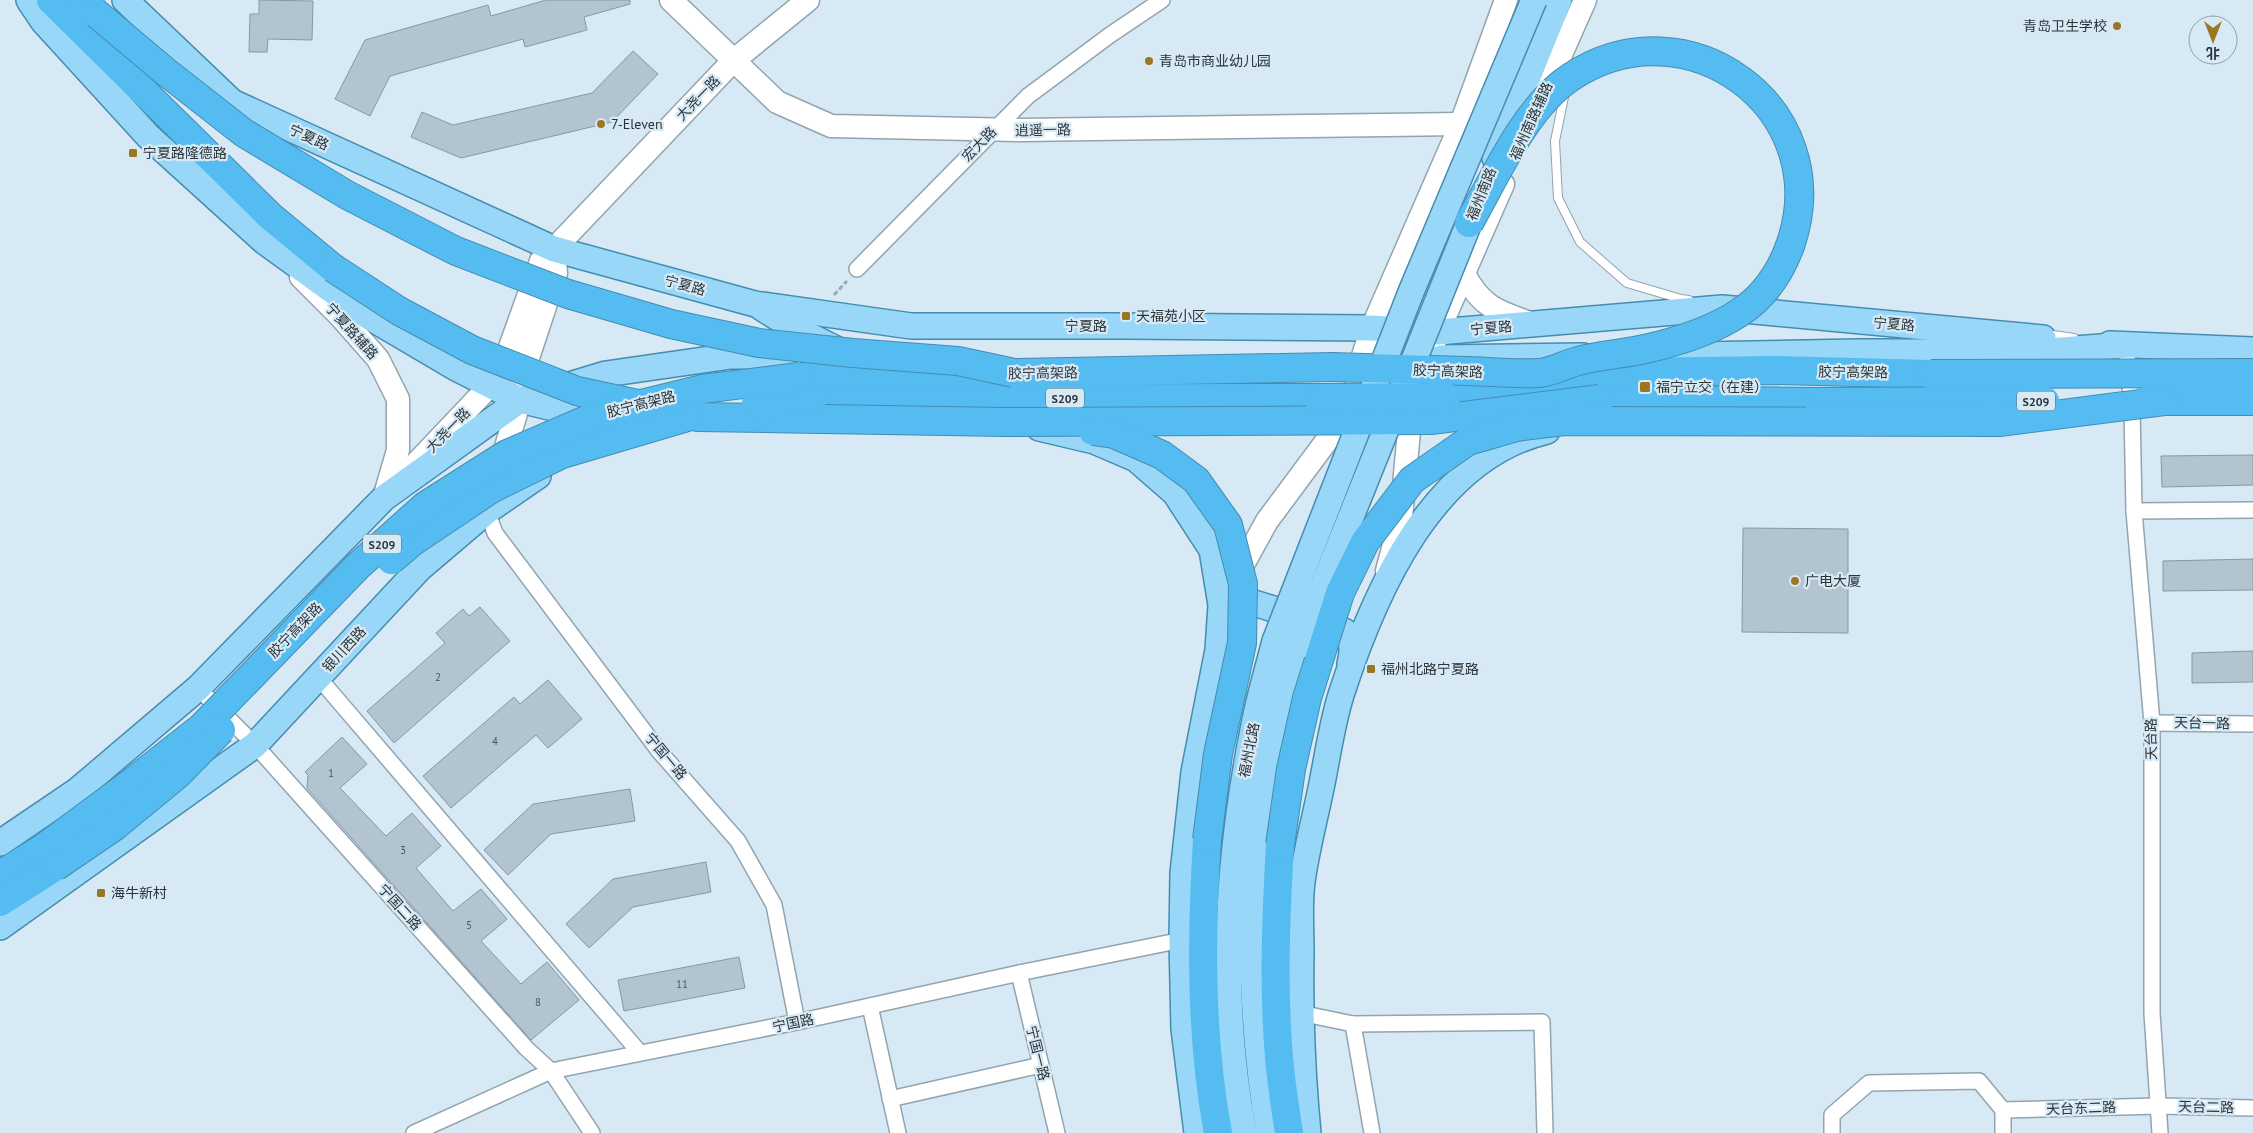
<svg xmlns="http://www.w3.org/2000/svg" width="2253" height="1133" font-family="'PT Sans','Noto Sans SC',sans-serif">
<style>
.building{fill:#b1c4cf;stroke:#8698a3}
.lines{fill:none;stroke-linecap:round;stroke-linejoin:round}
.lane-casing{stroke:#92a4af;stroke-width:10}
.street-casing{stroke:#92a4af;stroke-width:18}
.secondary-casing{stroke:#92a4af;stroke-width:25}
.primary-casing{stroke:#468cb0;stroke-width:28}
.highway-casing{stroke:#468cb0;stroke-width:30}
.path{stroke:#9aa9b2;stroke-width:3;stroke-dasharray:5 2.5;stroke-linecap:butt}
.lane{stroke:#fff;stroke-width:8}
.street{stroke:#fff;stroke-width:15}
.secondary{stroke:#fff;stroke-width:22}
.primary{stroke:#98d7f7;stroke-width:25}
.highway{stroke:#54bcf1;stroke-width:28}
.primary-bridge-casing{stroke:#468cb0;stroke-width:28;stroke-linecap:butt}
.highway-bridge-casing{stroke:#468cb0;stroke-width:30;stroke-linecap:butt}
.primary-bridge{stroke:#98d7f7;stroke-width:25}
.highway-bridge{stroke:#54bcf1;stroke-width:28}
.poi-dot{fill:#9c7723;stroke:#d6e9f5;stroke-width:2}
.labels{text-anchor:middle;dominant-baseline:central;stroke-width:4.5;stroke-linejoin:round;paint-order:stroke}
.number-label{font-size:11px;fill:#4d585e}
.shield{fill:#d6e9f5;stroke:#5f6a71;stroke-width:1}
.shield-label{font-size:12px;font-weight:bold;fill:#2c3438}
.poi-label{font-size:14px;fill:#2c3438;stroke:#d6e9f5;text-anchor:start}
.street-label{font-size:14px;fill:#2c3438;stroke:#d6e9f5}
</style>
<rect width="100%" height="100%" fill="#d6e9f5"/>
<g class="building">
<path d="M259,0L313,1L312,40L268,39L267,52H249L250,14H259Z"/>
<path d="M546,0H630V4L584,17L587,30L525,47L523,39L390,76L370,116L335,99L365,40L488,5L491,16Z"/>
<path d="M633,51L658,74L612,122L461,158L411,137L422,112L453,125L592,93Z"/>
<path d="M2253,455V485L2162,487L2161,456Z"/>
<path d="M1743,528L1848,529V633L1742,632Z"/>
<path d="M2253,559V590L2163,591V561Z"/>
<path d="M480,607L510,641L394,743L367,711L445,643L436,633L463,609L469,616Z"/>
<path d="M2253,651V682L2192,683V653Z"/>
<path d="M548,680L582,719L548,748L536,735L451,808L423,776L514,697L520,704Z"/>
<path d="M342,737L367,764L340,788L386,836L412,813L441,846L416,868L453,911L481,889L507,919L481,941L521,984L547,962L579,1000L531,1040L307,788L308,775L305,772Z"/>
<path d="M630,789L635,821L551,834L508,875L484,850L533,804Z"/>
<path d="M706,862L711,892L633,907L589,948L566,924L613,879Z"/>
<path d="M739,957L745,988L624,1011L618,980Z"/>
</g>
<g class="lines">
<g class="lane-casing">
<g id="lane">
<path d="M1565,92L1555,141L1558,198L1580,242L1627,283L1681,299L1689,300"/>
<path d="M2046,334L2074,338"/>
</g>
</g>
<g class="street-casing">
<g id="street">
<path d="M857,269L1028,96L1110,35L1162,0"/>
<path d="M2126,345L2132,408L2134,511L2152,723V1013L2160,1133"/>
<path d="M487,511L495,533L659,751L738,841L774,905L797,1022"/>
<path d="M2134,511L2253,510"/>
<path d="M318,677L640,1053"/>
<path d="M198,688L255,745L526,1048L551,1071L592,1133"/>
<path d="M2152,723L2253,724"/>
<path d="M1019,973L1057,1133"/>
<path d="M870,1006L898,1133"/>
<path d="M1300,1013L1353,1024L1542,1022L1545,1133"/>
<path d="M1353,1024L1372,1133"/>
<path d="M890,1099L1041,1065"/>
<path d="M2003,1110L2159,1106L2253,1108"/>
<path d="M414,1133L551,1071L797,1022L1019,973L1182,940"/>
<path d="M1832,1133V1115L1869,1083L1979,1081L2003,1110V1133"/>
</g>
</g>
<g class="secondary-casing">
<g id="secondary">
<path d="M671,0L777,102L831,126L1022,130L1461,124"/>
<path d="M1540,102L1585,0"/>
<path d="M1464,274C1482,308 1498,312 1533,324"/>
<path d="M301,277L340,316L378,359L398,399V450L384,498"/>
<path d="M500,467L520,400L521,379L556,273L554,249"/>
<path d="M408,472L500,375L541,261L554,249L733,61L808,0"/>
<path d="M1387,571L1401,518L1411,409L1438,332L1503,184"/>
<path d="M1234,581L1267,521L1351,408L1362,359L1372,328L1461,124L1506,0"/>
</g>
</g>
<g class="primary-casing">
<g id="primary">
<path d="M29,0L43,21L148,136L265,242L366,315L456,368L520,400L603,420"/>
<path d="M125,0L232,102L554,249L755,304L911,326H1125L1372,328L1438,332L1722,308L2043,338"/>
<path d="M1495,158L1559,0"/>
<path d="M762,308L794,328L836,349"/>
<path d="M2110,344L2253,350"/>
<path d="M1641,356L1857,352H2036L2126,345"/>
<path d="M1441,358L1583,356"/>
<path d="M1039,428L1094,441L1136,459L1175,493L1212,550L1221,605L1218,650L1194,772L1183,873L1182,940L1184,1029L1197,1133"/>
<path d="M1223,604L1228,600L1251,602L1344,631C1354,642 1353,650 1350,664"/>
<path d="M0,843L78,790L198,688L384,498L520,400L606,374L731,356H789"/>
<path d="M0,927L255,745L420,568L487,511L538,476"/>
<path d="M1244,1133C1218,999 1227,859 1254,725C1259,697 1268,669 1275,641"/>
<path d="M1269,1133C1252,1034 1248,923 1259,823C1266,763 1283,704 1299,646"/>
<path d="M1308,1133C1302,1072 1300,1012 1301,950C1301,928 1299,904 1302,882C1306,852 1314,822 1320,793C1327,761 1331,727 1341,695C1374,593 1432,458 1547,431"/>
</g>
</g>
<g class="highway-casing">
<g id="highway">
<path d="M51,0L270,216L333,268"/>
<path d="M83,0L97,14"/>
<path d="M1553,373L1774,370L1931,374"/>
<path d="M799,377L1332,367"/>
<path d="M1446,397L1819,402"/>
<path d="M812,399L1318,398"/>
<path d="M1207,840C1201,937 1200,1037 1218,1133"/>
<path d="M1280,845C1276,915 1273,987 1279,1057C1281,1082 1285,1108 1289,1133"/>
<path d="M0,875L42,849"/>
<path d="M0,902L55,867"/>
</g>
</g>
<path class="path" d="M834,295L847,281"/>
<use href="#lane" class="lane"/>
<use href="#street" class="street"/>
<use href="#secondary" class="secondary"/>
<use href="#primary" class="primary"/>
<use href="#highway" class="highway"/>
<g class="primary-bridge-casing">
<g id="primary-bridge">
<path d="M1275,641L1411,292L1534,0"/>
<path d="M1299,646L1469,223"/>
</g>
</g>
<g class="highway-bridge-casing">
<g id="highway-bridge">
<path d="M97,14L166,72L244,133L347,195L456,251L568,294L671,324L759,343L853,353L958,361L1014,373"/>
<path d="M333,268L399,311L472,350L577,391L698,417L1005,422L1431,420L1600,399"/>
<path d="M1332,367C1377,368 1423,370 1469,371C1492,372 1515,374 1538,373C1551,373 1565,364 1578,361C1600,355 1623,354 1645,349C1676,342 1712,331 1739,313C1765,296 1781,272 1791,243C1836,108 1687,0 1571,77C1526,106 1495,177 1469,223"/>
<path d="M1931,374L2253,373"/>
<path d="M1318,398L1446,397"/>
<path d="M2146,401H2253"/>
<path d="M1819,402L2045,401"/>
<path d="M756,404L812,399"/>
<path d="M1093,431L1114,434L1162,455L1196,480L1228,525L1243,584L1242,643L1218,754L1207,840"/>
<path d="M391,560L412,542L491,489L562,454L687,417"/>
<path d="M1280,845L1291,769L1307,698L1340,593L1365,542L1412,480L1468,441L1516,427L1564,421L1999,422L2164,401"/>
<path d="M42,849L127,786L202,727L358,566L425,506L507,454L600,414L702,389L799,377"/>
<path d="M55,867L115,826L177,775L221,730"/>
</g>
</g>
<use href="#primary-bridge" class="primary-bridge"/>
<use href="#highway-bridge" class="highway-bridge"/>
</g>
<g class="poi-dot">
<circle cx="2117" cy="26" r="5"/>
<circle cx="1149" cy="61" r="5"/>
<circle cx="601" cy="124" r="5"/>
<rect x="128" y="148" width="10" height="10" rx="2.5"/>
<rect x="1121" y="311" width="10" height="10" rx="2.5"/>
<rect x="1639" y="381" width="12" height="12" rx="2.5"/>
<circle cx="1795" cy="581" r="5"/>
<rect x="1366" y="664" width="10" height="10" rx="2.5"/>
<rect x="96" y="888" width="10" height="10" rx="2.5"/>
</g>
<g class="labels">
<g class="number-label">
<text x="438" y="677">2</text>
<text x="495" y="741">4</text>
<text x="331" y="773">1</text>
<text x="403" y="850">3</text>
<text x="469" y="925">5</text>
<text x="682" y="984">11</text>
<text x="538" y="1002">8</text>
</g>
<g class="shield">
<rect x="1046" y="388.5" width="38" height="19" rx="4"/>
<rect x="2017" y="391.5" width="38" height="19" rx="4"/>
<rect x="363" y="534.5" width="38" height="19" rx="4"/>
</g>
<g class="shield-label">
<text x="1065" y="398">S209</text>
<text x="2036" y="401">S209</text>
<text x="382" y="544">S209</text>
</g>
<g class="poi-label">
<text x="2107" y="26" text-anchor="end">青岛卫生学校</text>
<text x="1159" y="61">青岛市商业幼儿园</text>
<text x="611" y="124">7-Eleven</text>
<text x="143" y="153">宁夏路隆德路</text>
<text x="1136" y="316">天福苑小区</text>
<text x="1656" y="387">福宁立交（在建）</text>
<text x="1805" y="581">广电大厦</text>
<text x="1381" y="669">福州北路宁夏路</text>
<text x="111" y="893">海牛新村</text>
</g>
<g class="street-label">
<text transform="translate(698 98) rotate(-46)">大尧一路</text>
<text transform="translate(1531 121) rotate(-66)">福州南路辅路</text>
<text transform="translate(1043 130) rotate(-1)">逍遥一路</text>
<text transform="translate(309 137) rotate(25)">宁夏路</text>
<text transform="translate(979 144) rotate(-46)">宏大路</text>
<text transform="translate(1481 194) rotate(-68)">福州南路</text>
<text transform="translate(685 285) rotate(15)">宁夏路</text>
<text transform="translate(1894 324) rotate(5)">宁夏路</text>
<text x="1086" y="326">宁夏路</text>
<text transform="translate(1491 328) rotate(-5)">宁夏路</text>
<text transform="translate(352 331) rotate(48)">宁夏路辅路</text>
<text transform="translate(1448 371) rotate(2)">胶宁高架路</text>
<text transform="translate(1853 372) rotate(1)">胶宁高架路</text>
<text transform="translate(1043 373) rotate(-1)">胶宁高架路</text>
<text transform="translate(641 404) rotate(-14)">胶宁高架路</text>
<text transform="translate(448 430) rotate(-46)">大尧一路</text>
<text transform="translate(295 630) rotate(-46)">胶宁高架路</text>
<text transform="translate(344 649) rotate(-47)">银川西路</text>
<text transform="translate(2202 723) rotate(1)">天台一路</text>
<text transform="translate(2151 739) rotate(-91)">天台路</text>
<text transform="translate(1249 750) rotate(-79)">福州北路</text>
<text transform="translate(666 756) rotate(50)">宁国一路</text>
<text transform="translate(400 907) rotate(48)">宁国二路</text>
<text transform="translate(793 1023) rotate(-12)">宁国路</text>
<text transform="translate(1038 1053) rotate(76)">宁国一路</text>
<text transform="translate(2206 1107) rotate(1)">天台二路</text>
<text transform="translate(2081 1108) rotate(-2)">天台东二路</text>
</g>
</g>
<g transform="translate(2213 40) rotate(180)"><circle r="24" fill="#d6e9f5" stroke="#92a1a9"/>
<path d="M0-4L9 19L0 12L-9 19Z" fill="#9c7723"/>
<text y="-8" font-size="14" font-weight="bold" text-anchor="middle" fill="#2c3438">北</text>
</g>
</svg>
